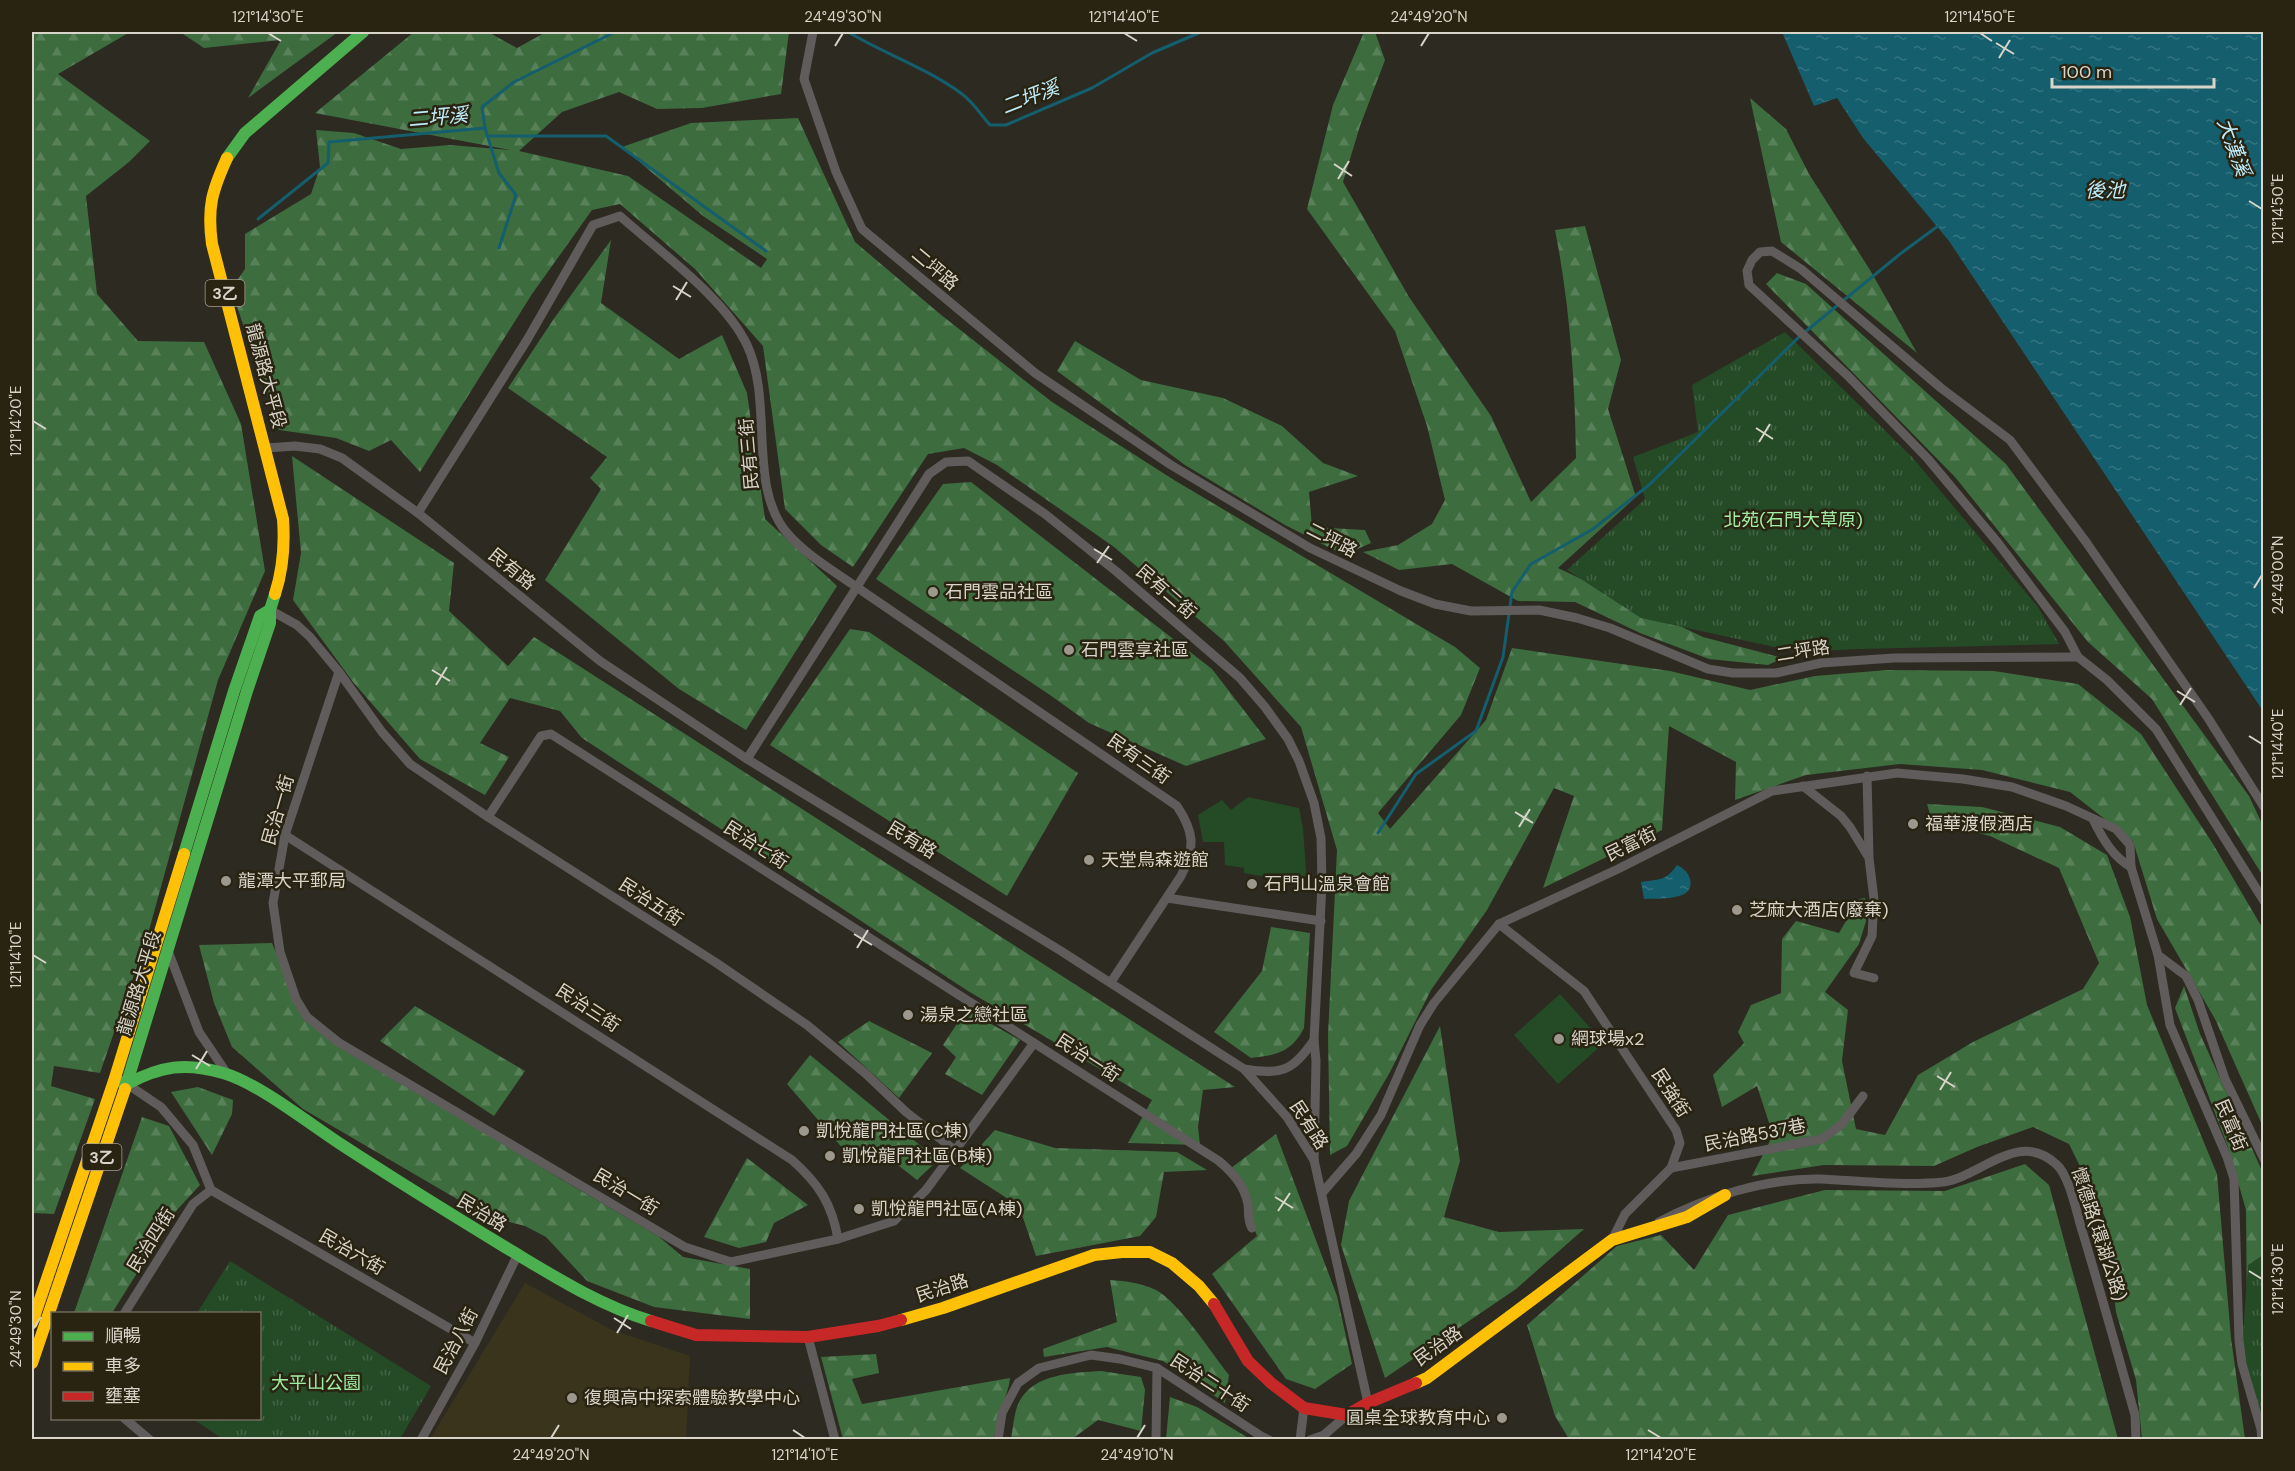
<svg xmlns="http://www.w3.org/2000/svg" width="2295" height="1471" font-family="'DM Sans','Noto Sans TC',sans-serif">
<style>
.built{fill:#3b341d}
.green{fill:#254a26}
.forest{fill:url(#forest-firs)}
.park{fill:url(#park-tufts)}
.water{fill:url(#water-ripples)}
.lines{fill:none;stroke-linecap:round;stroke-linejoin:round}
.stream{stroke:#145e6e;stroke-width:3}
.street{stroke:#5f5c5b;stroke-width:9}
.fast{stroke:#4caf50;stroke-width:12}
.slow{stroke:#ffc107;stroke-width:12}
.jam{stroke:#c62828;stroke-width:12}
.ticks{fill:none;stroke:#d8d4c9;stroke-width:2}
.poi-dot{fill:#9c988e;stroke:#292311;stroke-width:2}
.labels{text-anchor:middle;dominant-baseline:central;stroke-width:5;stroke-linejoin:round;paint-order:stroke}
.shield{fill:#292311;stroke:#a49f92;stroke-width:1.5}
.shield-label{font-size:16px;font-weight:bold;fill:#d8d4c9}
.street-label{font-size:18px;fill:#d8d4c9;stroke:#292311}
.park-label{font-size:18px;fill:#a0eda3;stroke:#292311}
.poi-label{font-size:18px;fill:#d8d4c9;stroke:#292311;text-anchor:start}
.water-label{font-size:20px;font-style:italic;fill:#bfecfb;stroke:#292311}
.neatline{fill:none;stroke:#d8d4c9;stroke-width:2}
.ticks-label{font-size:15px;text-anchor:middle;fill:#d8d4c9}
</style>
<defs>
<pattern id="forest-firs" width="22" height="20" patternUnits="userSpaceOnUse" patternTransform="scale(1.5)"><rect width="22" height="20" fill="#3d6c3e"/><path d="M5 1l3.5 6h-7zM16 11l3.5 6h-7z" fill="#588059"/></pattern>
<pattern id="park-tufts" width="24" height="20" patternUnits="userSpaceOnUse" patternTransform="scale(1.5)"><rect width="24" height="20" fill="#254a26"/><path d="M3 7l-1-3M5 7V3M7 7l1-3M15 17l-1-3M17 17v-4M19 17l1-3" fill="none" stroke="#446344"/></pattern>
<pattern id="water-ripples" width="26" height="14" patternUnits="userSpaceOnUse" patternTransform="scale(1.5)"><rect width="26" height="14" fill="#145e6e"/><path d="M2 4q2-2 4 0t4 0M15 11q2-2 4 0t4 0" fill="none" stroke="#357481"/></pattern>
</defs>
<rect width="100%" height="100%" fill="#2d2a21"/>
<path class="built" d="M525,1283L612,1330L690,1356L686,1439H430Z"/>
<g class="green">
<path d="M1248,797L1299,808L1303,828L1307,884L1244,873V868L1225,865L1224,842H1203L1198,815L1222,800L1231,810Z"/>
<path d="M1560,994L1604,1043L1558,1084L1514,1035Z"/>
</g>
<g class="forest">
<path d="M32,32H130L58,74L150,141L129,162L86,196L97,294L138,341L204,342L241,424L265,571L218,680L148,934L100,1073L54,1066L51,1086L95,1099L54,1214L32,1213Z"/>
<path d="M180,32H338L248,98L281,40L204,48Z"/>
<path d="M414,32H488L517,48L546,32H789L781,94L702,108L657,109L619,92L562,112L519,151L628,176L761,268L767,259L703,216L622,147L691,123L798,118L855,242L940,314L1052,402L1174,480L1455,647L1480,668L1461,715L1378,813L1390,829L1486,720L1512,648L1670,671L1750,690L1815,676L1887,670L1994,671L2078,684L2141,734L2213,844L2263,929V1127L2215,1019L2157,919L2133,841L2070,792L1982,770L1900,764L1806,775L1735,800L1736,762L1669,726L1662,830L1543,888L1574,796L1554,788L1487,910L1431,990L1390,1072L1347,1146L1330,1155L1328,1035L1337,850L1301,727L1224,641L1114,547L997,465L964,448L928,454L853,567L821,545L785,509L763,346L695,269L620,204L592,210L532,294L420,472L391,440L369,451L336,438L279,430L231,289L245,269V234L311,194L320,167L316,130L354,133L401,149L450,145L510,150L315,113Z"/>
<path d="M1364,32H1375L1385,60L1360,126L1343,182L1409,297L1491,416L1531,502L1576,458C1575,381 1570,306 1555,230L1585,226L1621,360L1608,409L1636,497L1558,568L1703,637L1783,658L1768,665L1709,659L1640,633L1575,602L1518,601L1452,564L1399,570L1363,552L1398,545L1432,524L1445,500L1427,426L1395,331L1307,209L1333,105Z"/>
<path d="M1750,98L1786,129L1809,174L1870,270L1917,353L1781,242Z"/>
<path d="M611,240L601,303L679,359L722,335L747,393L765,519L837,586L746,730L679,689L545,580L601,489L590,478L607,457L508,388L553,320Z"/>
<path d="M1777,273L1806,284L2006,464L2249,796L2263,826V876L2152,699L2088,642L1955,477L1766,284Z"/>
<path d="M1075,341L1141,380L1223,398L1282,426L1323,463L1358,476L1309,492L1312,527L1365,530L1371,543L1344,555L1285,525L1185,465L1057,371Z"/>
<path d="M292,456L454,563L449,611L508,666L534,637L1235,1087L1203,1090L1198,1127L1200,1145L1128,1143L1152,1100L968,991L582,738L560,711L510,698L480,743L509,757L485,795L420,759L353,682L293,600L301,553Z"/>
<path d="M971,482L1212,669L1266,739L1186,766L1089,723L1050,695L876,579L943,484Z"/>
<path d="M850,629L869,632L1078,773L1007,896L770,745Z"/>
<path d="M1927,804L1982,807L2060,827L2107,855L2130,917L2147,1005L2217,1174L2231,1338L2245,1439H2142L2136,1380L2116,1312L2105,1217L2069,1144L2033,1127L1977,1147L1934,1166L1824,1165L1752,1176L1773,1135L1757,1086L1722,1107L1713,1075L1744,1043L1738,1032L1751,1005L1781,993L1782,939L1796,921L1839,933L1859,899L1865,898L1866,921L1859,944L1825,992L1848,1010L1842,1061L1856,1129L1885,1135L1918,1075L1973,1042L2083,989L2099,963L2059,868L1990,836L1932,821Z"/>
<path d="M1271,927L1310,933L1304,1028C1291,1053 1276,1055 1251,1058L1214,1032L1262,971Z"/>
<path d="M272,943L300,1011L408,1085L559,1178L658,1236L683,1257L750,1269V1319L654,1307L587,1281L546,1237L525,1226L486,1216L303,1109L232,1047L214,1003L199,945Z"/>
<path d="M2184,986L2200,1034L2263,1173V1392L2247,1314L2246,1210L2228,1147L2175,1008Z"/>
<path d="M415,1006L525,1071L494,1116L380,1041Z"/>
<path d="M966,1010L1020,1040L982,1095L945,1074L956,1057L943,1045Z"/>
<path d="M869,1021L932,1053L899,1098L838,1042Z"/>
<path d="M1440,1026L1460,1161L1444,1217L1499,1232L1584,1229L1516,1289L1385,1378L1341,1245L1349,1201Z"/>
<path d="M810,1055L938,1160L917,1180L872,1145L851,1158L787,1084Z"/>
<path d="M198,1087L233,1100L232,1114L212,1155L171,1092Z"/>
<path d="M142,1117L169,1126L200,1185L176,1211L112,1313H74Z"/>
<path d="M995,1130L1055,1148L1177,1152L1207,1170L1164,1172L1156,1217L1140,1236L1036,1256L1019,1206L960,1168Z"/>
<path d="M1276,1134L1337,1296L1352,1364L1315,1389L1286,1379L1212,1274L1257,1236L1231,1168Z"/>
<path d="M747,1158L808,1205L774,1223L766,1242L739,1248L704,1237Z"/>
<path d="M2025,1164L2049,1185L2118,1439H1569L1555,1416L1527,1325L1617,1246L1661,1235L1694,1270L1728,1215L1825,1190L1945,1191Z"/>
<path d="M1110,1280C1126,1281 1141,1283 1156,1290C1179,1302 1212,1354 1229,1375L1225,1403L1163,1361L1107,1347L1044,1357L1043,1349L1117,1322Z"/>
<path d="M876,1354L879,1373L852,1379L862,1404L1010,1378L1009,1385L993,1439H843L821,1357Z"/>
<path d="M1101,1371L1141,1377L1145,1390L1141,1431L1098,1420L1072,1439H1011C1013,1428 1014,1412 1019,1402C1034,1373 1073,1373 1101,1371Z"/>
<path d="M1170,1397L1197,1407L1250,1439H1166Z"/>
</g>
<g class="park">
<path d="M1785,332L1912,457L2038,607L2059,644L1859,649L1797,652L1641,618L1567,570L1645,499L1633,457L1698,432L1692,385Z"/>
<path d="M2263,1255V1434L2242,1349L2248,1265Z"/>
<path d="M230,1261L431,1386L400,1439H223L193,1419L260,1418V1314L197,1313Z"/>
</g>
<g class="water">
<path d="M1782,32H2263V711L1949,241L1863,138L1837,98L1814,106Z"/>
<path d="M1677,865C1683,868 1688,872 1690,879C1696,902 1657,898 1644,899L1641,882C1660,879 1666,881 1677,865Z"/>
</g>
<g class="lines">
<g class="stream">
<path d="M848,32C885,54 927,68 962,94C973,102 981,115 990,125H1006L1092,88L1152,53L1201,32"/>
<path d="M485,128L499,173L516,195L499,248"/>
<path d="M488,136H606L766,251"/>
<path d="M258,219L328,163L329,142L485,128L482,107L514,82L615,32"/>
<path d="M1805,332L1900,254L1938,226"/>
<path d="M1378,833L1416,774L1476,731L1503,657L1512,592L1531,564L1593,529L1649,485L1800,336"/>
</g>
<g class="street">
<path d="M813,32L804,79L836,172L862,229L1035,373L1171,465L1310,548L1401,591L1435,604L1471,611L1539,610L1577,618L1610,628L1708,669L1733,673H1776L1821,663L1894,658L2078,657"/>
<path d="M266,448L295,446L320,449L342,458L418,513L600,661L747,759L1061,951L1244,1069L1287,1117L1314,1160L1368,1403"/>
<path d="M418,513L527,340L593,225L620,216C659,251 725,298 747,345C774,402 747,486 787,533C806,555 832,570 855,586L1177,806C1194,832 1196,847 1181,876L1111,982"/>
<path d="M270,610L297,625L310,637L339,672L285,835L273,903L280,952L296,999L307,1017L338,1042L685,1247L731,1262L838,1239L894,1221L926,1190L1034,1043L1219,1161C1233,1173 1244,1185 1248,1204C1249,1213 1247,1220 1252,1228"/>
<path d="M339,672L382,732L410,764L488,817L715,962L807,1025L865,1073L906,1112L956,1151"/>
<path d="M747,759L929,474L946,462L968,461L1045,514L1117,572L1240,678L1265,707L1288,739L1299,761L1314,803L1321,838L1322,885L1314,1040L1316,1061L1314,1160"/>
<path d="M1867,776L1869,856"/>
<path d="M1803,786L1841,816L1850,827L1869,858L1874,899L1872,936L1854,973L1874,978"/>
<path d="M2264,807L2208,718L2086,542L2010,440L1941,388L1801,269L1772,251L1760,252L1752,260L1747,271L1749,285L1848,376L1928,459L1998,543L2065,632L2078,657L2107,680L2156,729L2264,901"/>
<path d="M488,817L541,736L551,734L1034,1043"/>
<path d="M2093,819C2102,838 2113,857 2131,867"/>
<path d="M285,835L792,1160C819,1184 832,1204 838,1239"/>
<path d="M1167,898L1321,921"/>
<path d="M1499,924L1584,991L1676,1130L1680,1143L1671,1168L1625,1214L1612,1240"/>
<path d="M167,948L199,1032L226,1072"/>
<path d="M2158,955L2186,976L2198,1000L2225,1079L2264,1159"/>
<path d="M1244,1069C1281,1075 1292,1072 1314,1040"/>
<path d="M127,1084L161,1107L193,1145L211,1190"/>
<path d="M1671,1168L1822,1139L1842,1124L1863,1096"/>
<path d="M211,1190L475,1343"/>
<path d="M1322,1193L1356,1154L1381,1115L1420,1025L1434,1003L1499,924L1618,869L1772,791L1897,773L1963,779L2012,787L2066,806L2116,829L2130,845L2131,867L2158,955L2170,1025L2227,1157L2234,1179L2239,1340L2242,1364L2261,1429L2262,1440"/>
<path d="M1659,1222C1705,1197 1767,1178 1820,1179C1861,1181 1903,1186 1943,1182C1981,1177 2018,1129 2056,1164C2069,1175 2076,1210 2081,1227C2100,1289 2117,1352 2135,1415L2136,1440"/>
<path d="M124,1314L193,1204L211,1190"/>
<path d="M808,1337L835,1440"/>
<path d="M124,1418L150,1440"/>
<path d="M421,1440L475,1343L517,1256"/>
<path d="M998,1440L1002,1413L1018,1383L1039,1368L1091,1355L1120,1359L1157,1368L1261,1436L1269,1440"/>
<path d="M1156,1440L1157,1368"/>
<path d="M1300,1440L1304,1408"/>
<path d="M1310,1440L1324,1435L1347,1415"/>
</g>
<g class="fast">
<path d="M227,158L245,133L363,32"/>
<path d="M184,854L234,691L260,616L270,610"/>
<path d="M121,1082L127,1084C161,1066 185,1062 223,1073C258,1083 307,1122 339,1143C394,1179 449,1213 505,1247C552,1275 598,1305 651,1321"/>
<path d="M125,1089L247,691L270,623V610L275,594"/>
</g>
<g class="slow">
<path d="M227,158C212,191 207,207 212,244L283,519C285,546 283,569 275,594"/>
<path d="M901,1320L943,1308L1094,1255L1122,1252H1150L1172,1263L1199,1286L1214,1304"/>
<path d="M32,1323L114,1081L184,854"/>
<path d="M32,1363L125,1089"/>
<path d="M1416,1383L1427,1378L1612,1240L1687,1217L1725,1195"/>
</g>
<g class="jam">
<path d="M1214,1304L1248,1361L1271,1383L1304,1408L1347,1415L1368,1403L1416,1383"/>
<path d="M651,1321L696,1335L808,1337L878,1326L901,1320"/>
</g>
</g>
<path class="ticks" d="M268,33L281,41M1124,33L1137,41M1980,33L1992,41M1996,43L2014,54M835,46L843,33M1421,46L1429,33M1999,58L2010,40M1334,164L1352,176M1338,179L1349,161M2249,201L2262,209M673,286L691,297M676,300L687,282M33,421L46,429M1756,428L1773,439M1759,442L1770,424M1094,549L1112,560M1097,563L1109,546M2254,588L2262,575M432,670L450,681M436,685L447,667M2177,691L2195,702M2180,705L2191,688M2249,736L2262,744M1515,812L1533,823M1519,827L1530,809M854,934L872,945M857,948L868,930M33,955L46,963M192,1055L210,1066M196,1069L207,1051M1937,1076L1955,1087M1940,1090L1951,1072M1275,1197L1293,1208M1278,1211L1290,1193M2249,1271L2262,1279M614,1318L631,1329M33,1329L41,1317M617,1333L628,1315M793,1430L805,1438M1648,1430L1661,1438M551,1438L559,1425M1137,1438L1145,1425"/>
<g class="poi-dot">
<circle cx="933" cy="592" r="6"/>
<circle cx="1069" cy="650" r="6"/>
<circle cx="1913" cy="824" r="6"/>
<circle cx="1089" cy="860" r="6"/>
<circle cx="226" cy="881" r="6"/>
<circle cx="1252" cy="884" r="6"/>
<circle cx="1737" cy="910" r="6"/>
<circle cx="908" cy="1015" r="6"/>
<circle cx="1559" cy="1039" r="6"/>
<circle cx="804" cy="1131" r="6"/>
<circle cx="830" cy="1156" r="6"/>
<circle cx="859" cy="1209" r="6"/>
<circle cx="572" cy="1398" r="6"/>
<circle cx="1502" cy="1418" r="6"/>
</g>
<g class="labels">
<g class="shield">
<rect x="205.5" y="280" width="39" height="26" rx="4.5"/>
<rect x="82.5" y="1144" width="39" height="26" rx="4.5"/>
</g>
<g class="shield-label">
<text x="225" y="293">3乙</text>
<text x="102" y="1157">3乙</text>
</g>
<g class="street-label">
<text transform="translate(935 269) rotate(40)">二坪路</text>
<text transform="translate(266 376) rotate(75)">龍源路大平段</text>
<text transform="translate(749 454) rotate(-95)">民有三街</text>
<text transform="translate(1332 540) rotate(27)">二坪路</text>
<text transform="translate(512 569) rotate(39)">民有路</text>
<text transform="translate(1166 592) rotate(41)">民有二街</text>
<text transform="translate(1803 651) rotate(-9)">二坪路</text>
<text transform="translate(1139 759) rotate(35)">民有三街</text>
<text transform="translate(278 810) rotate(-74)">民治一街</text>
<text transform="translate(912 840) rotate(31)">民有路</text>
<text transform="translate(1631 844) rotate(-26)">民富街</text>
<text transform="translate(756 845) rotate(33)">民治七街</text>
<text transform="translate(651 902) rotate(33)">民治五街</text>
<text transform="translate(139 983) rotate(-73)">龍源路大平段</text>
<text transform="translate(588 1008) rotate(33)">民治三街</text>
<text transform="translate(1088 1058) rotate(33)">民治一街</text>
<text transform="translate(1671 1093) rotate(57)">民強街</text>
<text transform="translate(1309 1125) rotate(57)">民有路</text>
<text transform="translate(2231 1125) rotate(67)">民富街</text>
<text transform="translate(1755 1135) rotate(-11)">民治路537巷</text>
<text transform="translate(626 1192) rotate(31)">民治一街</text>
<text transform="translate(482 1213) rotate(31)">民治路</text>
<text transform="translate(2099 1234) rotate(72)">懷德路(環湖公路)</text>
<text transform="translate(151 1240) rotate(-58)">民治四街</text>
<text transform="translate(352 1252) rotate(30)">民治六街</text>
<text transform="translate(942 1288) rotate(-18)">民治路</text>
<text transform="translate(456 1341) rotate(-62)">民治八街</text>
<text transform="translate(1438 1346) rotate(-35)">民治路</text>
<text transform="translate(1210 1383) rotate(33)">民治二十街</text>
</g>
<g class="park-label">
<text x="1793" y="520">北苑(石門大草原)</text>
<text x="316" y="1383">大平山公園</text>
</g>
<g class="poi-label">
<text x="945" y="592">石門雲品社區</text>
<text x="1081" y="650">石門雲享社區</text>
<text x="1925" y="824">福華渡假酒店</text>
<text x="1101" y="860">天堂鳥森遊館</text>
<text x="238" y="881">龍潭大平郵局</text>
<text x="1264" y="884">石門山溫泉會館</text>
<text x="1749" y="910">芝麻大酒店(廢棄)</text>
<text x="920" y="1015">湯泉之戀社區</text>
<text x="1571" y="1039">網球場x2</text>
<text x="816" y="1131">凱悅龍門社區(C棟)</text>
<text x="842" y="1156">凱悅龍門社區(B棟)</text>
<text x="871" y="1209">凱悅龍門社區(A棟)</text>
<text x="584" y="1398">復興高中探索體驗教學中心</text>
<text x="1490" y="1418" text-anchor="end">圓桌全球教育中心</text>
</g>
<g class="water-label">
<text transform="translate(1030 97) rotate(-21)">二坪溪</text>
<text transform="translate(438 117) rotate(-5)">二坪溪</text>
<text transform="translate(2234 147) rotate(70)">大漢溪</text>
<text x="2105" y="190">後池</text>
</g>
</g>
<rect width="2295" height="1471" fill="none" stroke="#292311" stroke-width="66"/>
<rect x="51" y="1312" width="210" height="108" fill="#292311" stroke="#6f6a5b" stroke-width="1.5"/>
<rect x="63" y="1332" width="30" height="9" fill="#4caf50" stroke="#6f6a5b" stroke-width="1.5"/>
<text x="105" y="1342" font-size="18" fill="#d8d4c9">順暢</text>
<rect x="63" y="1362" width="30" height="9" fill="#ffc107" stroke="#6f6a5b" stroke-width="1.5"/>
<text x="105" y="1372" font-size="18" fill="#d8d4c9">車多</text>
<rect x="63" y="1392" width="30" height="9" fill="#c62828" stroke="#6f6a5b" stroke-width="1.5"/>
<text x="105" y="1402" font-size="18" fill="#d8d4c9">壅塞</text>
<path d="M2052 78v9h162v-9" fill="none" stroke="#d8d4c9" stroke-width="3"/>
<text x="2061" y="78" font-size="18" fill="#d8d4c9" stroke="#292311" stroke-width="4.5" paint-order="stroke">100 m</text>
<rect x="33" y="33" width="2229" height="1405" class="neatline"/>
<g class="ticks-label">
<text x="268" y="22">121°14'30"E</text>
<text x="843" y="22">24°49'30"N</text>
<text x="1124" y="22">121°14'40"E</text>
<text x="1429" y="22">24°49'20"N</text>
<text x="1980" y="22">121°14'50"E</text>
<text transform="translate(2278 209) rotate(-90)" y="5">121°14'50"E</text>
<text transform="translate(16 421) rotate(-90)" y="5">121°14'20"E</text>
<text transform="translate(2278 575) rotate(-90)" y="5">24°49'00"N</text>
<text transform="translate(2278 744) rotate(-90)" y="5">121°14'40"E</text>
<text transform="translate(16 955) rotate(-90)" y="5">121°14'10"E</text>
<text transform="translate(2278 1279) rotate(-90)" y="5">121°14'30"E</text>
<text transform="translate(16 1329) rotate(-90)" y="5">24°49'30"N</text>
<text x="551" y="1460">24°49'20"N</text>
<text x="805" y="1460">121°14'10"E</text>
<text x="1137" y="1460">24°49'10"N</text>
<text x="1661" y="1460">121°14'20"E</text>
</g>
</svg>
